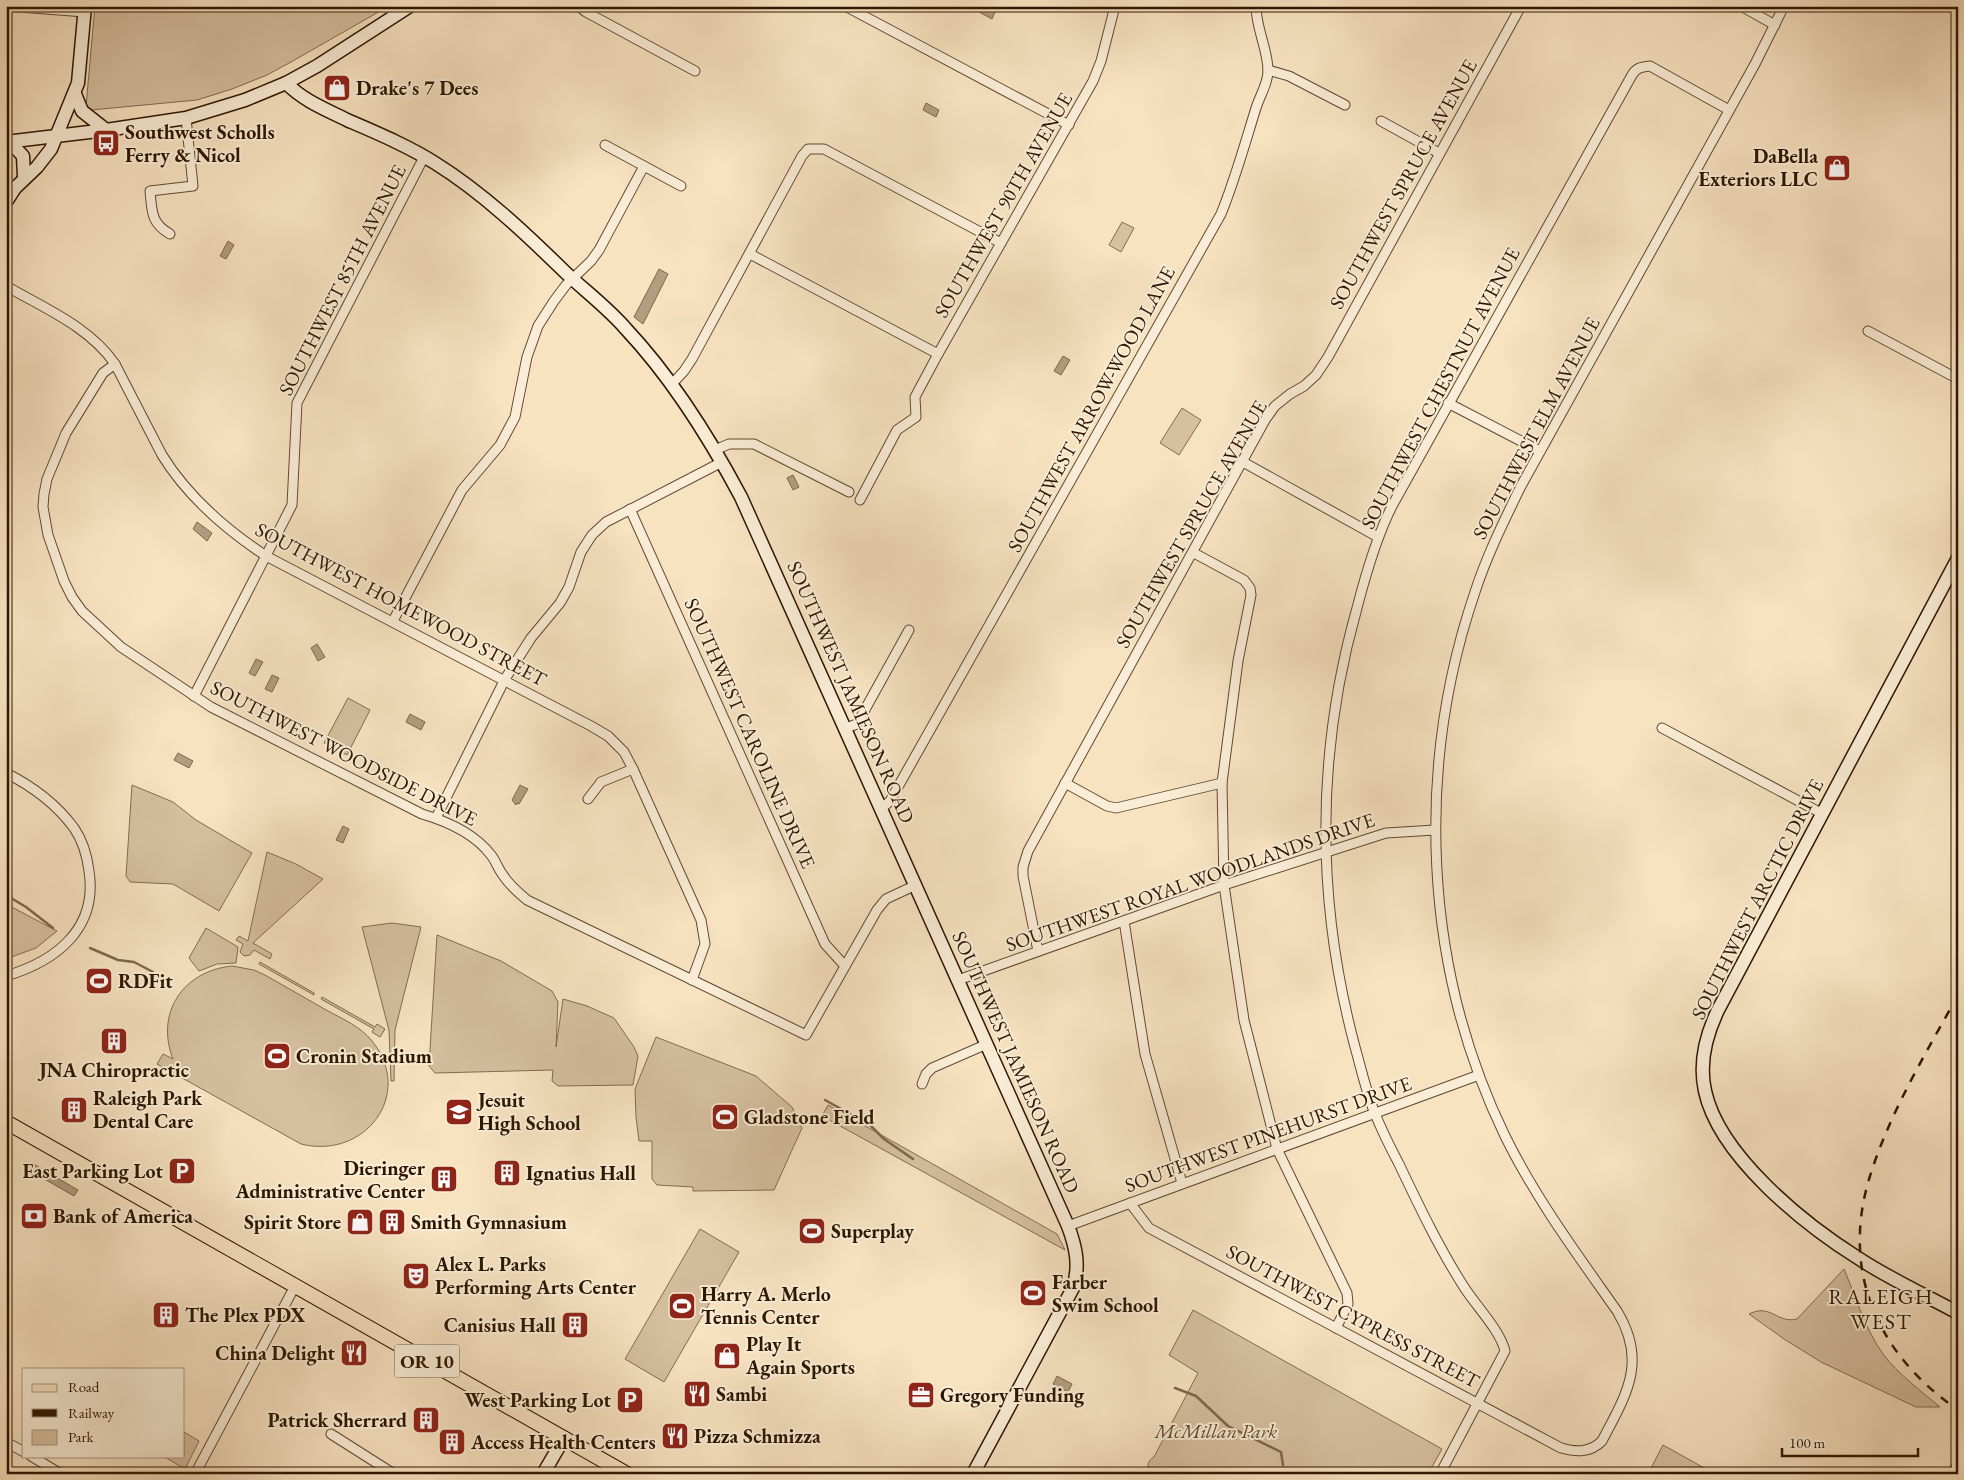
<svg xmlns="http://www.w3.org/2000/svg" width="1964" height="1480" font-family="'EB Garamond',serif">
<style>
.green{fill:#d6c0a0;stroke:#826b50}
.water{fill:#b39d7f;stroke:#7e674c}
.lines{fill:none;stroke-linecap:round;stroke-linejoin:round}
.stream{stroke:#7e674c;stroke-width:2.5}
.street-casing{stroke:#604930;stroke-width:11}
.secondary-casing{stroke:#2e1600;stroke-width:15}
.primary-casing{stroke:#2e1600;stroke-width:16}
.street{stroke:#faedd7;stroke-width:9}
.secondary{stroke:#faedd7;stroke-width:12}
.primary{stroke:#f8e3c1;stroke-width:14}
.rail{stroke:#2e1600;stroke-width:2.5;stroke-dasharray:9 9;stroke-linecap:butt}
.labels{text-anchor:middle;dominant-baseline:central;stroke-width:4;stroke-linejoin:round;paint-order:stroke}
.shield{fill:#faedd7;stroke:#6b5640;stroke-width:1}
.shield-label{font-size:19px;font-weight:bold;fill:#2e1600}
.poi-label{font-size:20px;font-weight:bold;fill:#2e1600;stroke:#faedd7;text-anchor:start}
.street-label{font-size:20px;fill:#2e1600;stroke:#faedd7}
.park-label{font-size:20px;font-style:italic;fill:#604930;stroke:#faedd7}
.quarter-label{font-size:22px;letter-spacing:1px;fill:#2e1600;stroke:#faedd7}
</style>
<rect width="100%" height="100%" fill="#f8e3c1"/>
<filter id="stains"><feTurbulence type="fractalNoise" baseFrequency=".004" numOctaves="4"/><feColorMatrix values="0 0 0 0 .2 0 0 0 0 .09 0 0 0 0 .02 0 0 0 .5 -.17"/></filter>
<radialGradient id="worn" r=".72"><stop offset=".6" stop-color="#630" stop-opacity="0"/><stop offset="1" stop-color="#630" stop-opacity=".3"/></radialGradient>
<g class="green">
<path d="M95,6H389L291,62L267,75L232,89L197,100L91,110L86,106Z"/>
<path d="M1122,222L1134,228L1121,252L1109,245Z"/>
<path d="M1182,408L1201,420L1179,455L1160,443Z"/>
<path d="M348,698L370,710L347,755L324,743Z"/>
<path d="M132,785L173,802L196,820L252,853L219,911L173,884L130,882L126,876Z"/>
<path d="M267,852L296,864L323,879L253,943L272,954L270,959L254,950L250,955L244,956L240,952L243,944L236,940L239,936L248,941Z"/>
<path d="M6,904L57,931L36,948L6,959Z"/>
<path d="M392,923L421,927L395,1030L394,1081H391L389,1030L362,927Z"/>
<path d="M206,928L238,947L236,963L217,964L199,971L189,958Z"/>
<path d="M437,935L501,961L552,991L558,1002L556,1047L563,999L587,1006L614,1018L634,1047L638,1056L633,1085L558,1086L552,1081L553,1070L435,1073L429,1066Z"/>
<path d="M260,962L314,993V995L259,964Z"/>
<path d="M232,966L254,970L265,975C286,987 307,999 328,1011C343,1019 361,1027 372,1041C415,1094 365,1160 301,1144L157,1064L163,1054L173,1059C155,1013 183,971 232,966Z"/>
<path d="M322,997L375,1027L377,1024L385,1029L380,1037L372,1032L374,1029L321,999Z"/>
<path d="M656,1037L756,1076L792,1107L802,1128L774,1190L693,1191V1187L657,1185L652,1179V1141H639L636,1117L635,1089Z"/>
<path d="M828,1105L1057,1234L1065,1250L822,1116Z"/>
<path d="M700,1229L739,1252L664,1382L625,1359Z"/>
<path d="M1844,1269C1856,1297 1865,1329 1883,1354C1898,1374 1921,1391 1940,1407H1916L1821,1362L1784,1339L1749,1314C1771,1303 1777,1324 1797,1319Z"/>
<path d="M1193,1310L1442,1449L1428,1474H1154L1149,1471C1147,1466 1148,1460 1154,1457L1198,1373L1169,1355Z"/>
<path d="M184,1432L199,1441L185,1469L163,1456H184Z"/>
<path d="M1663,1445L1715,1474H1648Z"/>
</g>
<g class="water">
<path d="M982,6L995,12L992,19L979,12Z"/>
<path d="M926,103L939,110L936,117L923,110Z"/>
<path d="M228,241L234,245L226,259L220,256Z"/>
<path d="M659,269L668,274L643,324L634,317Z"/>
<path d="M1063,356L1070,360L1061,375L1054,371Z"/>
<path d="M793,475L799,487L793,490L787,478Z"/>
<path d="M197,522L212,533L207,541L193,529Z"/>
<path d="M317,644L325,657L318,661L311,648Z"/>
<path d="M256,659L263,662L255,676L249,673Z"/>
<path d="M272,675L279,678L272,692L265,689Z"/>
<path d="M410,714L425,722L421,730L406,722Z"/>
<path d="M178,753L193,761L189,768L174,760Z"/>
<path d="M520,785L528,789L519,804L517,803L516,805L512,800Z"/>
<path d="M343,826L349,829L343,843L336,840Z"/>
<path d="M30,1162L78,1190L74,1196L27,1169Z"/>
<path d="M1057,1376L1072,1384L1068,1392L1053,1384Z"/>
</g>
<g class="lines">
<g class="stream">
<path d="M6,895L26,907L53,928"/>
<path d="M90,948L118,960L134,962L153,972"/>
<path d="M825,1100L870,1125L884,1139L913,1159"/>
<path d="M1175,1388L1196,1396L1228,1426L1281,1452L1283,1465"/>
<path d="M1290,1473L1291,1474"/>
<path d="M1325,1474L1332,1471L1342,1474"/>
<path d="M1416,1474H1420"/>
</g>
<g class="street-casing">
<g id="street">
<path d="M6,6L85,12"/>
<path d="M578,6L586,12L695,71"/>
<path d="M845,6L1069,125"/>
<path d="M1741,6L1775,25"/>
<path d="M1268,70L1289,76L1345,105"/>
<path d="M1381,121L1439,153"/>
<path d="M605,145L681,186"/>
<path d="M170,234C151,223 152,212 150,191L193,186L186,118"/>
<path d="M750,254L938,354"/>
<path d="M6,286C44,308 90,327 115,364L162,455C188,497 225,529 266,556L591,726L608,736L624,752L633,769L701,920L705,944L692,980"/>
<path d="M1868,331L1958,379"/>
<path d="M115,364L103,373L66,433L47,479L44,494L43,507L48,535L64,581L72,597L82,611L121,647L211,707L422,814C446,821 475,834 491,855C496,861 498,869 503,875C509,885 518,892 527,900L806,1035L877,910L886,899L916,885"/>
<path d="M672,384L684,371L692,359L802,156L808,149H824L1001,243"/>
<path d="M1448,403L1540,451"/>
<path d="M715,450L729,444H754L849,492"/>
<path d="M1243,462L1378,537"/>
<path d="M860,500L897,430L916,417L915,397L938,354L1093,81L1101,61L1115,6"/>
<path d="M630,509L825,944L845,966"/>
<path d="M1194,553L1244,580L1250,588L1251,595L1238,661L1222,783L1224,885L1244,1020L1277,1149L1347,1293L1348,1304L1336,1328"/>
<path d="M393,621L462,490L500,445L515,417L527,357L538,326L554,301L566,285L591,261L599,250L644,166"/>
<path d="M194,696L292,505L297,403L424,157"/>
<path d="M846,728L857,724L909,630"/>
<path d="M1662,728L1821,813"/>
<path d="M6,773C32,786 57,805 74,828C83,841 87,855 89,871C98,929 56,961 6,976"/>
<path d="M1065,783L1107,806L1116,808L1222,783"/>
<path d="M588,799L601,782L633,769"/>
<path d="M882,808L890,801L1221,214C1235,180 1245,143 1256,108C1260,95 1268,84 1268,71C1268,49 1256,29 1256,6"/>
<path d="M436,818L505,679L531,638L560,603L569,587L581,552L592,535L606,522L722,462"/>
<path d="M1124,921L1145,1054L1182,1183"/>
<path d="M1038,951L1023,876V867L1028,851L1265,420L1275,406L1290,394L1304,386L1316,375L1328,357L1521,6"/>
<path d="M958,980L1224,885L1386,833L1435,830"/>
<path d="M922,1084L926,1074L932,1068L987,1044"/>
<path d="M1130,1203L1149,1228L1561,1448C1576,1452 1590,1453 1602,1441C1626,1395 1648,1362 1617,1311C1577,1254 1536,1199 1505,1136C1423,967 1415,768 1475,592C1487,555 1504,521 1521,486L1755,64L1784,6"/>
<path d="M1068,1226L1479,1075"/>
<path d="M331,1434L394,1474"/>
<path d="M6,1442L24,1452"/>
<path d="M31,1456L61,1474"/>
<path d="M195,1474L295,1286"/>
<path d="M1440,1474L1505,1351C1500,1330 1476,1306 1464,1287C1439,1248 1419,1206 1399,1164C1390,1147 1381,1129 1374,1111C1366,1091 1361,1068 1355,1047C1316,901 1316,753 1357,608C1366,573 1376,538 1392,506L1632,75C1637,67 1642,67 1650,66L1729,110"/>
</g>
</g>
<g class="secondary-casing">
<g id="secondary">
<path d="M286,83C304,101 325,109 347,120C377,133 408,146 435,163C483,193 525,233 565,272C585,291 608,308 626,329C673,379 709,437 741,497L1068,1226C1076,1247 1080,1266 1073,1288L973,1474"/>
<path d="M75,94L82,111L106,130"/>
<path d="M6,142L106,130L186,118L245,100L286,83L317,66L410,6"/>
<path d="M10,142L23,156L24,177"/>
<path d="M6,202L15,188L37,167L51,149L78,83L85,6"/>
<path d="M1958,558L1718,1010C1706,1035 1699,1064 1705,1091C1719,1156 1804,1224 1858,1258C1890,1279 1925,1295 1958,1313"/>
<path d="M543,1474L564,1438"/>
<path d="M1955,1474L1958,1468"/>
</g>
</g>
<g class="primary-casing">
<path id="primary" d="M6,1122L627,1474"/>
</g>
<use href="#street" class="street"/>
<use href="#secondary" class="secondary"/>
<use href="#primary" class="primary"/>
<path class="rail" d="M1958,995C1926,1053 1890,1112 1870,1176C1840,1272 1878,1355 1958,1410"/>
</g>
<defs>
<g id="shop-square" transform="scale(1.4375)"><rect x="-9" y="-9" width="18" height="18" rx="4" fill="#8f2418" stroke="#faedd7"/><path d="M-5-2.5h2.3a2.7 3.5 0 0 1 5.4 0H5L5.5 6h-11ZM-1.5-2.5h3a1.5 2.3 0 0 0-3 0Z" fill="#fff"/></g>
<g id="bus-square" transform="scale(1.4375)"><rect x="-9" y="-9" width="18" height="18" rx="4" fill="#8f2418" stroke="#faedd7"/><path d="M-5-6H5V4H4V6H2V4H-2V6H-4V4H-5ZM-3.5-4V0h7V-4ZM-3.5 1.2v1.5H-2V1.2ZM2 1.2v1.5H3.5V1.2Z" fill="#fff"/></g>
<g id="stadium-square" transform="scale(1.4375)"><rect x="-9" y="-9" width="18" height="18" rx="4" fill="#8f2418" stroke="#faedd7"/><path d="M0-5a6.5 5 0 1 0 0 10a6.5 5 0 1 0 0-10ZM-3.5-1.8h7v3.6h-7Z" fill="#fff"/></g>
<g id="building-square" transform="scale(1.4375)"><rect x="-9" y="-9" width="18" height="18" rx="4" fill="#8f2418" stroke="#faedd7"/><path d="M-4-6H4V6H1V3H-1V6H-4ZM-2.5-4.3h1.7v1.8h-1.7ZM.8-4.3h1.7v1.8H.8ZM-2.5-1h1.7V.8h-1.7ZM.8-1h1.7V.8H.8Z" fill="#fff"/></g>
<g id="school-square" transform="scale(1.4375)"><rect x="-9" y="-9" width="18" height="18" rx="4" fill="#8f2418" stroke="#faedd7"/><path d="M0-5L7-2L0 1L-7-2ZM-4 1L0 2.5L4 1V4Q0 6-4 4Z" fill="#fff"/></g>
<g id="parking-square" transform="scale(1.4375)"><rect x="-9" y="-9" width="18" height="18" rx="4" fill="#8f2418" stroke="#faedd7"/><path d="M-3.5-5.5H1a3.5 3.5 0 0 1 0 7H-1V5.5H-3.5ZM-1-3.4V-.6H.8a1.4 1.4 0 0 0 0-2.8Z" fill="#fff"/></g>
<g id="bank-square" transform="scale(1.4375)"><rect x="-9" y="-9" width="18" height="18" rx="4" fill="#8f2418" stroke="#faedd7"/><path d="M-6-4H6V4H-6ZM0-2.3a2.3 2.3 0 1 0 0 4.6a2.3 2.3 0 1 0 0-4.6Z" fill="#fff"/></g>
<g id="theatre-square" transform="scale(1.4375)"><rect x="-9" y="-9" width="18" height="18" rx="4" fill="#8f2418" stroke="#faedd7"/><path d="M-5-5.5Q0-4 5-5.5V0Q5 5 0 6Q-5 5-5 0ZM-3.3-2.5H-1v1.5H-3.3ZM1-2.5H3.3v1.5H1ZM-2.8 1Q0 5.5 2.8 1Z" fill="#fff"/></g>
<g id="restaurant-square" transform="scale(1.4375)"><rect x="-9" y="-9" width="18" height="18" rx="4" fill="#8f2418" stroke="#faedd7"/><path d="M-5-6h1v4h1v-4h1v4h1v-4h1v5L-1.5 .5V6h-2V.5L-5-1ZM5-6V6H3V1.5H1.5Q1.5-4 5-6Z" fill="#fff"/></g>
<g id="office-square" transform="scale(1.4375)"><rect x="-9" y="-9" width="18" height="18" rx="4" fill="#8f2418" stroke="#faedd7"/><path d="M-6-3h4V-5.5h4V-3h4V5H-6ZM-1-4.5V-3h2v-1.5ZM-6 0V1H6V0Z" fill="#fff"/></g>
</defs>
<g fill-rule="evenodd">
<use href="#shop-square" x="337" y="88"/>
<use href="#bus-square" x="106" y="143"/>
<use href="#shop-square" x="1837" y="168"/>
<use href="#stadium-square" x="99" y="981"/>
<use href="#building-square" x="114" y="1041"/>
<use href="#stadium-square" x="277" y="1056"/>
<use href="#building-square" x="74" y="1110"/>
<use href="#school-square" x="459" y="1112"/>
<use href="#stadium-square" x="725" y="1117"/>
<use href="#parking-square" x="182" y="1171"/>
<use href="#building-square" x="507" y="1173"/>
<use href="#building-square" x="444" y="1179"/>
<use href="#bank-square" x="34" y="1216"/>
<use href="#shop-square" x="360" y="1222"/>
<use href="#building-square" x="392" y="1222"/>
<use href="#stadium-square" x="812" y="1231"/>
<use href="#theatre-square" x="416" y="1276"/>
<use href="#stadium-square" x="1033" y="1293"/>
<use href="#stadium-square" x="682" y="1306"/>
<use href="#building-square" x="166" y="1315"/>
<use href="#building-square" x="575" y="1325"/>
<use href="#restaurant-square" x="354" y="1353"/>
<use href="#shop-square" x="727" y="1356"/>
<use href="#restaurant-square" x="697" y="1394"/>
<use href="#office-square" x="921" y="1395"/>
<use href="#parking-square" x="630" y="1400"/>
<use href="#building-square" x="426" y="1420"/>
<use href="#restaurant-square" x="675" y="1436"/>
<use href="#building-square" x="452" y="1442"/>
</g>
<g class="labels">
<rect class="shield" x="394.5" y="1344.5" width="65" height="33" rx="4"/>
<g class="shield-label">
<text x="427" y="1361">OR 10</text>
</g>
<g class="poi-label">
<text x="356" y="88">Drake's 7 Dees</text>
<text x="125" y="132">Southwest Scholls<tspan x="125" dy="23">Ferry &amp; Nicol</tspan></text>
<text x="1818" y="156" text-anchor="end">DaBella<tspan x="1818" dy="23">Exteriors LLC</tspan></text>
<text x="118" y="981">RDFit</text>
<text x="296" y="1056">Cronin Stadium</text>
<text x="114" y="1070" text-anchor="middle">JNA Chiropractic</text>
<text x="93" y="1098">Raleigh Park<tspan x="93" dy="23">Dental Care</tspan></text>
<text x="478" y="1100">Jesuit<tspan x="478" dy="23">High School</tspan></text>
<text x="744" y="1117">Gladstone Field</text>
<text x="425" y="1168" text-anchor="end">Dieringer<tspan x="425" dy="23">Administrative Center</tspan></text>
<text x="163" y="1171" text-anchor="end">East Parking Lot</text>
<text x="526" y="1173">Ignatius Hall</text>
<text x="53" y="1216">Bank of America</text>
<text x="341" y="1222" text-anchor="end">Spirit Store</text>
<text x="411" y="1222">Smith Gymnasium</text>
<text x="831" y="1231">Superplay</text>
<text x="435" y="1264">Alex L. Parks<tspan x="435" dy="23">Performing Arts Center</tspan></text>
<text x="1052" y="1282">Farber<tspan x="1052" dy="23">Swim School</tspan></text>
<text x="701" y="1294">Harry A. Merlo<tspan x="701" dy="23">Tennis Center</tspan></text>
<text x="185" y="1315">The Plex PDX</text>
<text x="556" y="1325" text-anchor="end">Canisius Hall</text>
<text x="746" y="1344">Play It<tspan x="746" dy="23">Again Sports</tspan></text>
<text x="335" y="1353" text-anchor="end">China Delight</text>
<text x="716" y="1394">Sambi</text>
<text x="940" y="1395">Gregory Funding</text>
<text x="611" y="1400" text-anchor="end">West Parking Lot</text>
<text x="407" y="1420" text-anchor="end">Patrick Sherrard</text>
<text x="694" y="1436">Pizza Schmizza</text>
<text x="471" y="1442">Access Health Centers</text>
</g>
<g class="street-label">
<text transform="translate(1403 184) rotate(-61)">SOUTHWEST SPRUCE AVENUE</text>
<text transform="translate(1003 205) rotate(-60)">SOUTHWEST 90TH AVENUE</text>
<text transform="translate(342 280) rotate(-63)">SOUTHWEST 85TH AVENUE</text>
<text transform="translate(1440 388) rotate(-62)">SOUTHWEST CHESTNUT AVENUE</text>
<text transform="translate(1091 409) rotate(-61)">SOUTHWEST ARROW-WOOD LANE</text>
<text transform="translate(1536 428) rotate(-62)">SOUTHWEST ELM AVENUE</text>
<text transform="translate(1191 524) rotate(-60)">SOUTHWEST SPRUCE AVENUE</text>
<text transform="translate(401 604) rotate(28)">SOUTHWEST HOMEWOOD STREET</text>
<text transform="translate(851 692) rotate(66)">SOUTHWEST JAMIESON ROAD</text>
<text transform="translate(750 733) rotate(66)">SOUTHWEST CAROLINE DRIVE</text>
<text transform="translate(344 753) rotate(27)">SOUTHWEST WOODSIDE DRIVE</text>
<text transform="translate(1190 882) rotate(-19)">SOUTHWEST ROYAL WOODLANDS DRIVE</text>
<text transform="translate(1757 899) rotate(-63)">SOUTHWEST ARCTIC DRIVE</text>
<text transform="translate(1016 1062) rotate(66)">SOUTHWEST JAMIESON ROAD</text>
<text transform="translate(1268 1134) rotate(-20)">SOUTHWEST PINEHURST DRIVE</text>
<text transform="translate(1353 1316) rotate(28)">SOUTHWEST CYPRESS STREET</text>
</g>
<g class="park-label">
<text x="1216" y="1431">McMillan Park</text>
</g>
<g class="quarter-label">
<text x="1881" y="1296">RALEIGH<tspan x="1881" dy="25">WEST</tspan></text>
</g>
</g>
<rect width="1964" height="1480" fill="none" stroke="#f8e3c1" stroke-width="25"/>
<rect x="8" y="8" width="1949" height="1465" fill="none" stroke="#2e1600" stroke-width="2.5"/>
<rect x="12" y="12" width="1939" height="1455" fill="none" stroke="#2e1600"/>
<rect x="22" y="1368" width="162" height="90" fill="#faedd7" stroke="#a89781"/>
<rect x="32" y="1384" width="25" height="8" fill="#f8e3c1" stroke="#a89781"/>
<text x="68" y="1392" font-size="15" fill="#2e1600">Road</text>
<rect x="32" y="1409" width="25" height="8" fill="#2e1600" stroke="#a89781"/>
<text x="68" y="1418" font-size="15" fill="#2e1600">Railway</text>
<rect x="32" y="1430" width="25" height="15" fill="#d6c0a0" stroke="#a89781"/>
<text x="68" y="1442" font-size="15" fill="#2e1600">Park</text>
<path d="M1782 1448v8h136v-8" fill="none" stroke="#2e1600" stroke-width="2.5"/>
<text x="1789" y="1448" font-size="15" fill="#2e1600" stroke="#faedd7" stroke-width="4" paint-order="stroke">100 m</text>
<rect width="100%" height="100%" filter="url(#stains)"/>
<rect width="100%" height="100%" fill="url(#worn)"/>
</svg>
